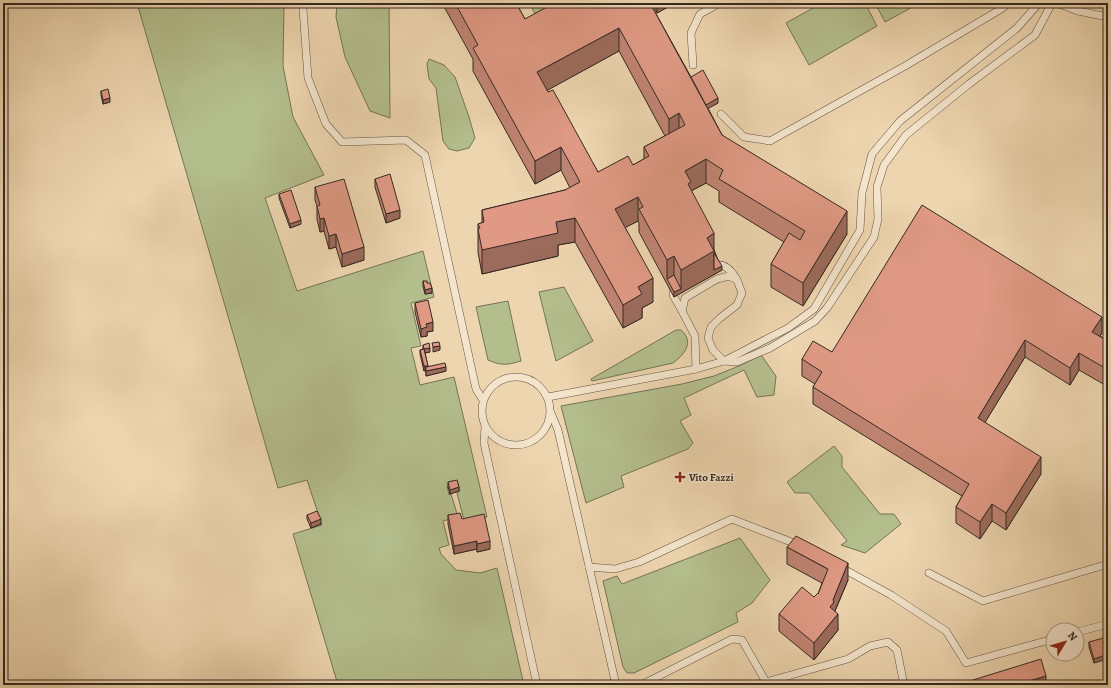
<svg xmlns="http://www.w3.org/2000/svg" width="1111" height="688" font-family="Alegreya,serif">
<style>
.green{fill:#b4be8d;stroke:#747458}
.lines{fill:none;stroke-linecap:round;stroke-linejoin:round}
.service-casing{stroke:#635446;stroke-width:8}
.service{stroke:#f3e4cb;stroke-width:7}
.wall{fill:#c08472;stroke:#352923;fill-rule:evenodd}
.shaded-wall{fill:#9c6b5c;stroke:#352923}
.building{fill:#df9984;stroke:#352923;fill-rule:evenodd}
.poi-dot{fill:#8f2418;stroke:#f3e4cb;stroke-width:1.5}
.labels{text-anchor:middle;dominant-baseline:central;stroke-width:3;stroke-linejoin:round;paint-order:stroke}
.poi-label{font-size:11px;font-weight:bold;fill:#352923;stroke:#f3e4cb;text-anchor:start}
</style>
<rect width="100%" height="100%" fill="#edd5af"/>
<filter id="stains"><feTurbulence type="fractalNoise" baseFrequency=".005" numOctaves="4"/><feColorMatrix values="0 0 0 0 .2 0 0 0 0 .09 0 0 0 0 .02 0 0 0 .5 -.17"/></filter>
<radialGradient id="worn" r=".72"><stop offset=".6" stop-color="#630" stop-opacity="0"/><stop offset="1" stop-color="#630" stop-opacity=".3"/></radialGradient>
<g class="green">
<path d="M137,3H284L283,66L293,117L324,175L265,198L297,291L423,251L434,297L411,303L421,346L411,348L420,385L454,377L487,517L465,524L457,493L460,491L458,483L447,486L449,495L451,494L458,517L443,521L449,545L439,548L441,554L456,570L480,573L497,568L524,685H338L293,534L322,525L307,480L278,488Z"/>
<path d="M337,3H389L390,118L370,111L345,57L336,17Z"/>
<path d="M529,3H559L543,28Z"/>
<path d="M822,3H865L877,26L809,65L786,23Z"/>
<path d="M875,3H920L885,22Z"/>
<path d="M429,59L444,65L455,77L469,117L475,138L469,148L457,151L449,149L443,141L436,88L429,79L427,64Z"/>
<path d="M564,287L593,341L556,361L539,292Z"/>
<path d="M508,301L521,361C507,365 502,366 488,360L476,307Z"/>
<path d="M676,330H681C695,342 684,355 673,363L592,381L591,379Z"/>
<path d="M761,355L776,376L774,395L757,397L744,370L684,398L691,415L680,421L693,443L688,449L621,476L624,487L586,503L561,406L682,384L714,376L739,366Z"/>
<path d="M834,446L842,456V467L880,514H894L901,524L865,553L841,545L847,541L809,493H795L787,482Z"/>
<path d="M740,538L770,580L752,603L736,613L738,622L634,673H627L623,667L603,581L617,576L622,584Z"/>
</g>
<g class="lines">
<g class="service-casing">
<g id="service">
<path d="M305,3L303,9L308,78L326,124L342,142L406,140L425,155L476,389L483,400"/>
<path d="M1057,3L1078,11L1108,17"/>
<path d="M693,65L691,33L700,14L720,3"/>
<path d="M721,114L744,137L770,141L905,66L1001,9L1009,3"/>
<path d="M713,266C723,262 731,270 736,278"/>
<path d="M674,289L673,295L682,311"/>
<path d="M696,369L695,336L682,311L685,298L717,279L729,276L737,280L742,293L737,305L720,318L711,327L708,338L713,350L724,361L737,362L770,348L815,321L827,308L874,237L878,219L877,187L884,165L906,135L969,84L1035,35L1052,3"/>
<circle cx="516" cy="411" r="34"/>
<path d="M548,397L696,369L724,361L788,328L814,309L860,230L862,193L872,154L900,121L1017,28L1039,3"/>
<path d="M551,413L558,430L616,685"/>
<path d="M485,427L484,443L537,685"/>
<path d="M589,567L615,569L639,562L732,519L799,545"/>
<path d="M840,567L891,595L946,631L966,663L1053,639"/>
<path d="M929,573L983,601L1108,564"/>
<path d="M1077,632L1108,624"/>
<path d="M641,685L732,639L742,640L766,682"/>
<path d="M755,685L848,659L870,646L888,642L897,650L904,685"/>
</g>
</g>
<use href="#service" class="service"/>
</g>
<g class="wall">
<path d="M442,3H516L525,19L650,3L691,77L718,103L708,108L722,135L847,234L803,306L771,287V264L784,242L719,202V191L706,183L691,191L722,270L674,297L639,232V223L638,221L625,227L653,302L642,308V318L623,328L575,242L558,245V256L482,274L478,252V224L482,223V210L565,190L570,188L561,170L535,184L473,71V59ZM619,51L665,136L644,147V159L633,165L598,172L547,90Z"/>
<path d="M652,3H675L657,13Z"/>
<path d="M101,91L110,102L103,104L101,95Z"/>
<path d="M375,179L400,218L386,223L375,187Z"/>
<path d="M315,187L364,260L342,267L336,247L329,249L324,231L320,232L317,219V206L315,200Z"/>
<path d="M279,194L301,224L290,228L279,198Z"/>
<path d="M423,281L427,283L432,293L425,294L423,286Z"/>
<path d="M415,303L433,331L427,332V336L421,337L415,312Z"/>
<path d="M1102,333L1100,336L1108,341V380L1105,385L1079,370L1070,385L1025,357L985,422L1041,474L1006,530L992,521L980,539L956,523V507L962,496L813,404V387L815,384L802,376V359L832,352Z"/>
<path d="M423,345L430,352L425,353L428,367L446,371L426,376V370L424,371L420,354V350L423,349Z"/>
<path d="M448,482L459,491L450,494L448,487Z"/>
<path d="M307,515L321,524L311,528L307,519Z"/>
<path d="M448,515L462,519L490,549L477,552V549L454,554L448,524Z"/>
<path d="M787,547L848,580L835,611L838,630L814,660L779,631V614L814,597L818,594L822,583L787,564Z"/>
<path d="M1108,639L1094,663L1089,647V642Z"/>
</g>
<g class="shaded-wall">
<path d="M657,3H675L657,13Z"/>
<path d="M619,28V51L537,96V72Z"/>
<path d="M110,98V102L103,104V100Z"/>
<path d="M718,98V103L698,114V109Z"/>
<path d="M679,113V137L669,142V119Z"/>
<path d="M561,147V170L535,184V161Z"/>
<path d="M706,159V183L691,191V206L685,171Z"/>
<path d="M638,197V221L615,233V209Z"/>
<path d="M400,210V218L386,223V214Z"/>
<path d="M847,211V234L803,306V283Z"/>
<path d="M324,218V231L320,232V219Z"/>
<path d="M575,218V242L558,245V256L482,274V250L556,222Z"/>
<path d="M301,220V224L290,228V224Z"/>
<path d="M714,233V270L722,266V270L674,297V292L681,289V270L707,238Z"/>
<path d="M336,234V247L329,249V236Z"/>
<path d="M364,247V260L342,267V254Z"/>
<path d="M674,256V280L667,279V260Z"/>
<path d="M653,278V302L642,308V318L623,328V305L638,287Z"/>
<path d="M432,288V293L425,294V290Z"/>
<path d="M1102,317V333L1092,348V332Z"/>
<path d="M433,322V331L427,332V336L421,337V329L426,324Z"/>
<path d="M1025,340V357L978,434V418Z"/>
<path d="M440,346V350L433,352V347Z"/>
<path d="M430,348V352L424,353V349Z"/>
<path d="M1079,353V370L1070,385V368Z"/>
<path d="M1108,363V380L1105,385V368Z"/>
<path d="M424,366H428V370L426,367V370L424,371Z"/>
<path d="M446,367V371L426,376V371Z"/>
<path d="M1041,457V474L1006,530V513Z"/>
<path d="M459,487V491L450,494V490Z"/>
<path d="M992,504V521L980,539V522Z"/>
<path d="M321,519V524L311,528V523Z"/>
<path d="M477,541V549L454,554V546Z"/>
<path d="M490,541V549L477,552V544Z"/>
<path d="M848,563V580L834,613L830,607Z"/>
<path d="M838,614V630L814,660V643Z"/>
<path d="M1108,654V659L1094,663V659Z"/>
<path d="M1046,676V685H1015Z"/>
</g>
<g class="building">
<path d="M455,3H516L525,19L554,3H650L722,135L847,211L803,283L771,264L789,233L800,240L805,231L719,179L723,170L706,159L685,171L691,182L688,184L714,233L707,238L714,251L681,270L674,256L667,260L639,209L643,207L638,197L615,209L653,278L638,287L642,294L623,305L575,218L556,222L558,233L482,250L478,229L480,228L478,224L484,222L482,210L565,190L580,182L561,147L535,161L473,48L478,45ZM619,28L669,119L679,113L685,125L644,147L649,156L633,165L628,156L598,172L553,90L548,92L537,72Z"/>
<path d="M703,70L718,98L706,105L691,77Z"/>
<path d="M108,89L110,98L103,100L101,91Z"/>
<path d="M390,174L400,210L386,214L375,179Z"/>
<path d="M344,179L364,247L342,254L336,234L329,236L324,218L320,219L317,206L320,205L315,187Z"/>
<path d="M291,190L301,220L290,224L279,194Z"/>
<path d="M922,205L1102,317L1092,332L1108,341V363L1105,368L1079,353L1070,368L1025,340L978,418L1041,457L1006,513L992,504L980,522L956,507L969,484L813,387L822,372L802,359L813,341L832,352Z"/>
<path d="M714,253L722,266L714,270Z"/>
<path d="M674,275L681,289L674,292L667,279Z"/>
<path d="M423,281H427V283H430L432,288L425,290Z"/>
<path d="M428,300L433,322L426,324L427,327L421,329L415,303Z"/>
<path d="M439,342L440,346L433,347L432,343Z"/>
<path d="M429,343L430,348L424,349L423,345Z"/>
<path d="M424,349L428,366H424L420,350Z"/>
<path d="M445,363L446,367L426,371V367Z"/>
<path d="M457,480L459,487L450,490L448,482Z"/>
<path d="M317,511L321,519L311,523L307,515Z"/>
<path d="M460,513L462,519L484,514L490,541L477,544V541L454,546L448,515Z"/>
<path d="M796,536L848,563L833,600L834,602L830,607L838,614L814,643L779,614L802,587L814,597L818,593V594L828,569L787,547Z"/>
<path d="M1107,637L1108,639V654L1094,659L1089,642Z"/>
<path d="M1041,659L1046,676L1015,685H975L973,680Z"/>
<path d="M1108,680V685H1093Z"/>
<path d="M1071,681L1072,685H1056Z"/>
</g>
<path class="poi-dot" d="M678 471h4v4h4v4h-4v4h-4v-4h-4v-4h4z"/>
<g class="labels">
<g class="poi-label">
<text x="689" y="477">Vito Fazzi</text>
</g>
</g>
<rect width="1111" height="688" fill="none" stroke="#edd5af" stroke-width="16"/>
<rect x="4" y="4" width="1103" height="680" fill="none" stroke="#352923" stroke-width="2"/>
<rect x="8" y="8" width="1095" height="672" fill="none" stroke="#352923"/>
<g transform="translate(1065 642) rotate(52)"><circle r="19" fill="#f3e4cb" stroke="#a79988"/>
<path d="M0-3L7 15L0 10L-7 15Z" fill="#8f2418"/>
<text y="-6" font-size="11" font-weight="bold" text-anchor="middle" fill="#352923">N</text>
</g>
<rect width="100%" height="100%" filter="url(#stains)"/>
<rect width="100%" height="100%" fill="url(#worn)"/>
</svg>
